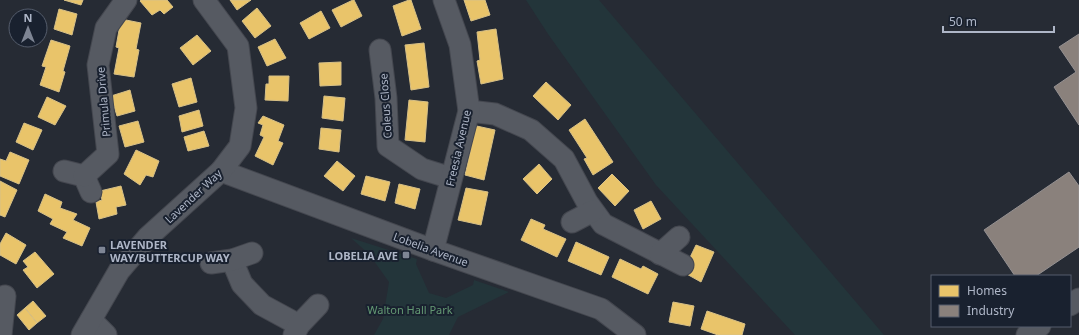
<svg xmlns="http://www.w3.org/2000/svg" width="1079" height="335" font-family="'Noto Sans',sans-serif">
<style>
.green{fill:#23353a}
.homes{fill:#e9c46a;stroke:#d7c086}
.industry{fill:#8a817c;stroke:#959192}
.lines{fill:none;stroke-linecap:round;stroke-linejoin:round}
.minor-casing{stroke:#44474f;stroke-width:23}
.minor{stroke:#565a62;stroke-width:21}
.poi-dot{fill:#7e8594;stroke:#19212f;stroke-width:1.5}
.labels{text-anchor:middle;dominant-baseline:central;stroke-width:4;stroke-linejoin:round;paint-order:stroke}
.street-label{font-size:11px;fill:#aeb6c7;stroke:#19212f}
.poi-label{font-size:11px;font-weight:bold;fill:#aeb6c7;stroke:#19212f;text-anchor:start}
.park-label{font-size:11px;fill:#649973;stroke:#19212f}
</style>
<rect width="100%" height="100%" fill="#262b34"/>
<g class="green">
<path d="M526,0H599L884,335H795L656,185L548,34Z"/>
<path d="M351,238L417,259L416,264L429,293L446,298L473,285L474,280L509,292L458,317L449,335H374L383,319L389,282L369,254Z"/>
</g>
<g class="homes">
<path d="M64,0H83L81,5Z"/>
<path d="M141,0H167L173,7L164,14L160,10L152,15L140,1Z"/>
<path d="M230,0H251L237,10Z"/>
<path d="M353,0H354L362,16L341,27L332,10Z"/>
<path d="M409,0H411L421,29L402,36L393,6Z"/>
<path d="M464,0H485L490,15L471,21Z"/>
<path d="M257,8L271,26L255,38L242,21Z"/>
<path d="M59,9L77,14L72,35L54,29Z"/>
<path d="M321,11L330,28L309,39L300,23Z"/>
<path d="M121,19L141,23L136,49L139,50L134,77L114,74L119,48L116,47Z"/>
<path d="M496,29L503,79L481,84L477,61L480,60L477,32Z"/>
<path d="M197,35L211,51L193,65L180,48Z"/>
<path d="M275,39L286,58L267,66L258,47Z"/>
<path d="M51,40L70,46L63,71L65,72L59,92L40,85L46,67L42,66Z"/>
<path d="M424,43L429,87L411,90L405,45Z"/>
<path d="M341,62V85L320,86L319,63Z"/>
<path d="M269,76H289L288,101L265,100L266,84H269Z"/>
<path d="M191,78L197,102L179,107L172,84Z"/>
<path d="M546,82L571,105L558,120L533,96Z"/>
<path d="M130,90L135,111L117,116L111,96Z"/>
<path d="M324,96L345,98L343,121L322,118Z"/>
<path d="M47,97L66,106L55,125L38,117Z"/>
<path d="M409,100L428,102L425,142L405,140Z"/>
<path d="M199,110L203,126L182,132L179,116Z"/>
<path d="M263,116L284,125L278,141L283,143L273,165L255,156L264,137L260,135L263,125L258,123Z"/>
<path d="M585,119L613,162L593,175L584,159L587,158L569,130Z"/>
<path d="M138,121L144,142L125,147L119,126Z"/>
<path d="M24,123L42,130L33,150L16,142Z"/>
<path d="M472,125L495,130L484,180L465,175L471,148L467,147Z"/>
<path d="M321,128L341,130L339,152L319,149Z"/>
<path d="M204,131L209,146L188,151L184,137Z"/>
<path d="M136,150L159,161L153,177L146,175L140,185L124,174Z"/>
<path d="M10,152L29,160L19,184L0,176V159L6,161Z"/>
<path d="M337,161L355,176L343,191L324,176Z"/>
<path d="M539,164L552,179L537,194L523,179Z"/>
<path d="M612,174L629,191L615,206L598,188Z"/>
<path d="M366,176L390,182L385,201L361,194Z"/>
<path d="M0,181L17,190L5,217L0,215Z"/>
<path d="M399,184L420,189L415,209L395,203Z"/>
<path d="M121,186L126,205L116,207L117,214L99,219L96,202L102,200L100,191Z"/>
<path d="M466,188L488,192L481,225L458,220Z"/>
<path d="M45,194L62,202L60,208L77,214L73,220L90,228L82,246L63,238L67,232L50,224L53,219L38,211Z"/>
<path d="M651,201L661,219L643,229L634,210Z"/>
<path d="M531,219L545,225L543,229L566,239L557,257L521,240Z"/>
<path d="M6,233L26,245L16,264L0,255V244Z"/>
<path d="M576,242L609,257L601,275L568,261Z"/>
<path d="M696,245L714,252L701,282L683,272Z"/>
<path d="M35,252L54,274L37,288L23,270L28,267L23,261Z"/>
<path d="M620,259L641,269L643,266L658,274L648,294L612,277Z"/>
<path d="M33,301L46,316L37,323L25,308Z"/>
<path d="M673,302L694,306L690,326L669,322Z"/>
<path d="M25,308L37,323L29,330L17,315Z"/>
<path d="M707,311L745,324L742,335H718L701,329Z"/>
</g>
<g class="industry">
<path d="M1079,34V125L1054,87L1076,72L1059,47Z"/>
<path d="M1069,172L1079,186V247L1036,276H1015L984,230Z"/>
</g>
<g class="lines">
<g class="minor-casing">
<g id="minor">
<path d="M380,50L386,98L388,146L422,169L451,178"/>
<path d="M469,111L495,114L531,130L564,159L587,202L603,224L683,265"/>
<path d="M64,171L84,176L91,192"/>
<path d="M221,171L433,250L601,309L635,335"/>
<path d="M84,176L108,154L98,65L106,28L126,0"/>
<path d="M572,222L593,211"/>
<path d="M433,250L469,111L460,45L444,0"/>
<path d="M660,254L679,237"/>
<path d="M232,260L242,284L262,305L299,325"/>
<path d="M211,263L232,260L252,253"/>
<path d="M1070,305L1079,299"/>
<path d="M91,320L106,335"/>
<path d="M1,335L5,296"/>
<path d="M82,335L119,271L148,237L221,171L240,146L246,108L238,46L204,0"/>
<path d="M294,335L299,325L318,305"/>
<path d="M1027,335L1040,326"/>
</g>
</g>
<use href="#minor" class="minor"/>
</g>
<g class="poi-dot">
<rect x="98" y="246" width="8" height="8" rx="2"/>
<rect x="402" y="251" width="8" height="8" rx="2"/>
</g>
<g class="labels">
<g class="street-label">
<text transform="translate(103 102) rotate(-95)">Primula Drive</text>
<text transform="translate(385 106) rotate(-94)">Coleus Close</text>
<text transform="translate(458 148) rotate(-77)">Freesia Avenue</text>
<text transform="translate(193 196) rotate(-43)">Lavender Way</text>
<text transform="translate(431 249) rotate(20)">Lobelia Avenue</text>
</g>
<g class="poi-label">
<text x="110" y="244">LAVENDER<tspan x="110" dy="13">WAY/BUTTERCUP WAY</tspan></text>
<text x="398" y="255" text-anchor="end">LOBELIA AVE</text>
</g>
<g class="park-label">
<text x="410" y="309">Walton Hall Park</text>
</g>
</g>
<rect x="931" y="275" width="140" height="52" fill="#19212f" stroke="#555d6c"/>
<rect x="939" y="285" width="20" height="12" fill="#e9c46a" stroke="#555d6c"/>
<text x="967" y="295" font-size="12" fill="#aeb6c7">Homes</text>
<rect x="939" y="305" width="20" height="12" fill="#8a817c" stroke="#555d6c"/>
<text x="967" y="315" font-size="12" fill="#aeb6c7">Industry</text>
<g transform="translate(28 28)"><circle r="19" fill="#19212f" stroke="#555d6c"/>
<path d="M0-3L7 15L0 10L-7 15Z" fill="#7e8594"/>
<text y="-6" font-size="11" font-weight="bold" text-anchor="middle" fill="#aeb6c7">N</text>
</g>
<path d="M943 26v6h111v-6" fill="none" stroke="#aeb6c7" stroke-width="2"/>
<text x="949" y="26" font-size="12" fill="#aeb6c7" stroke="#19212f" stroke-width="3" paint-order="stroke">50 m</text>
</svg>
